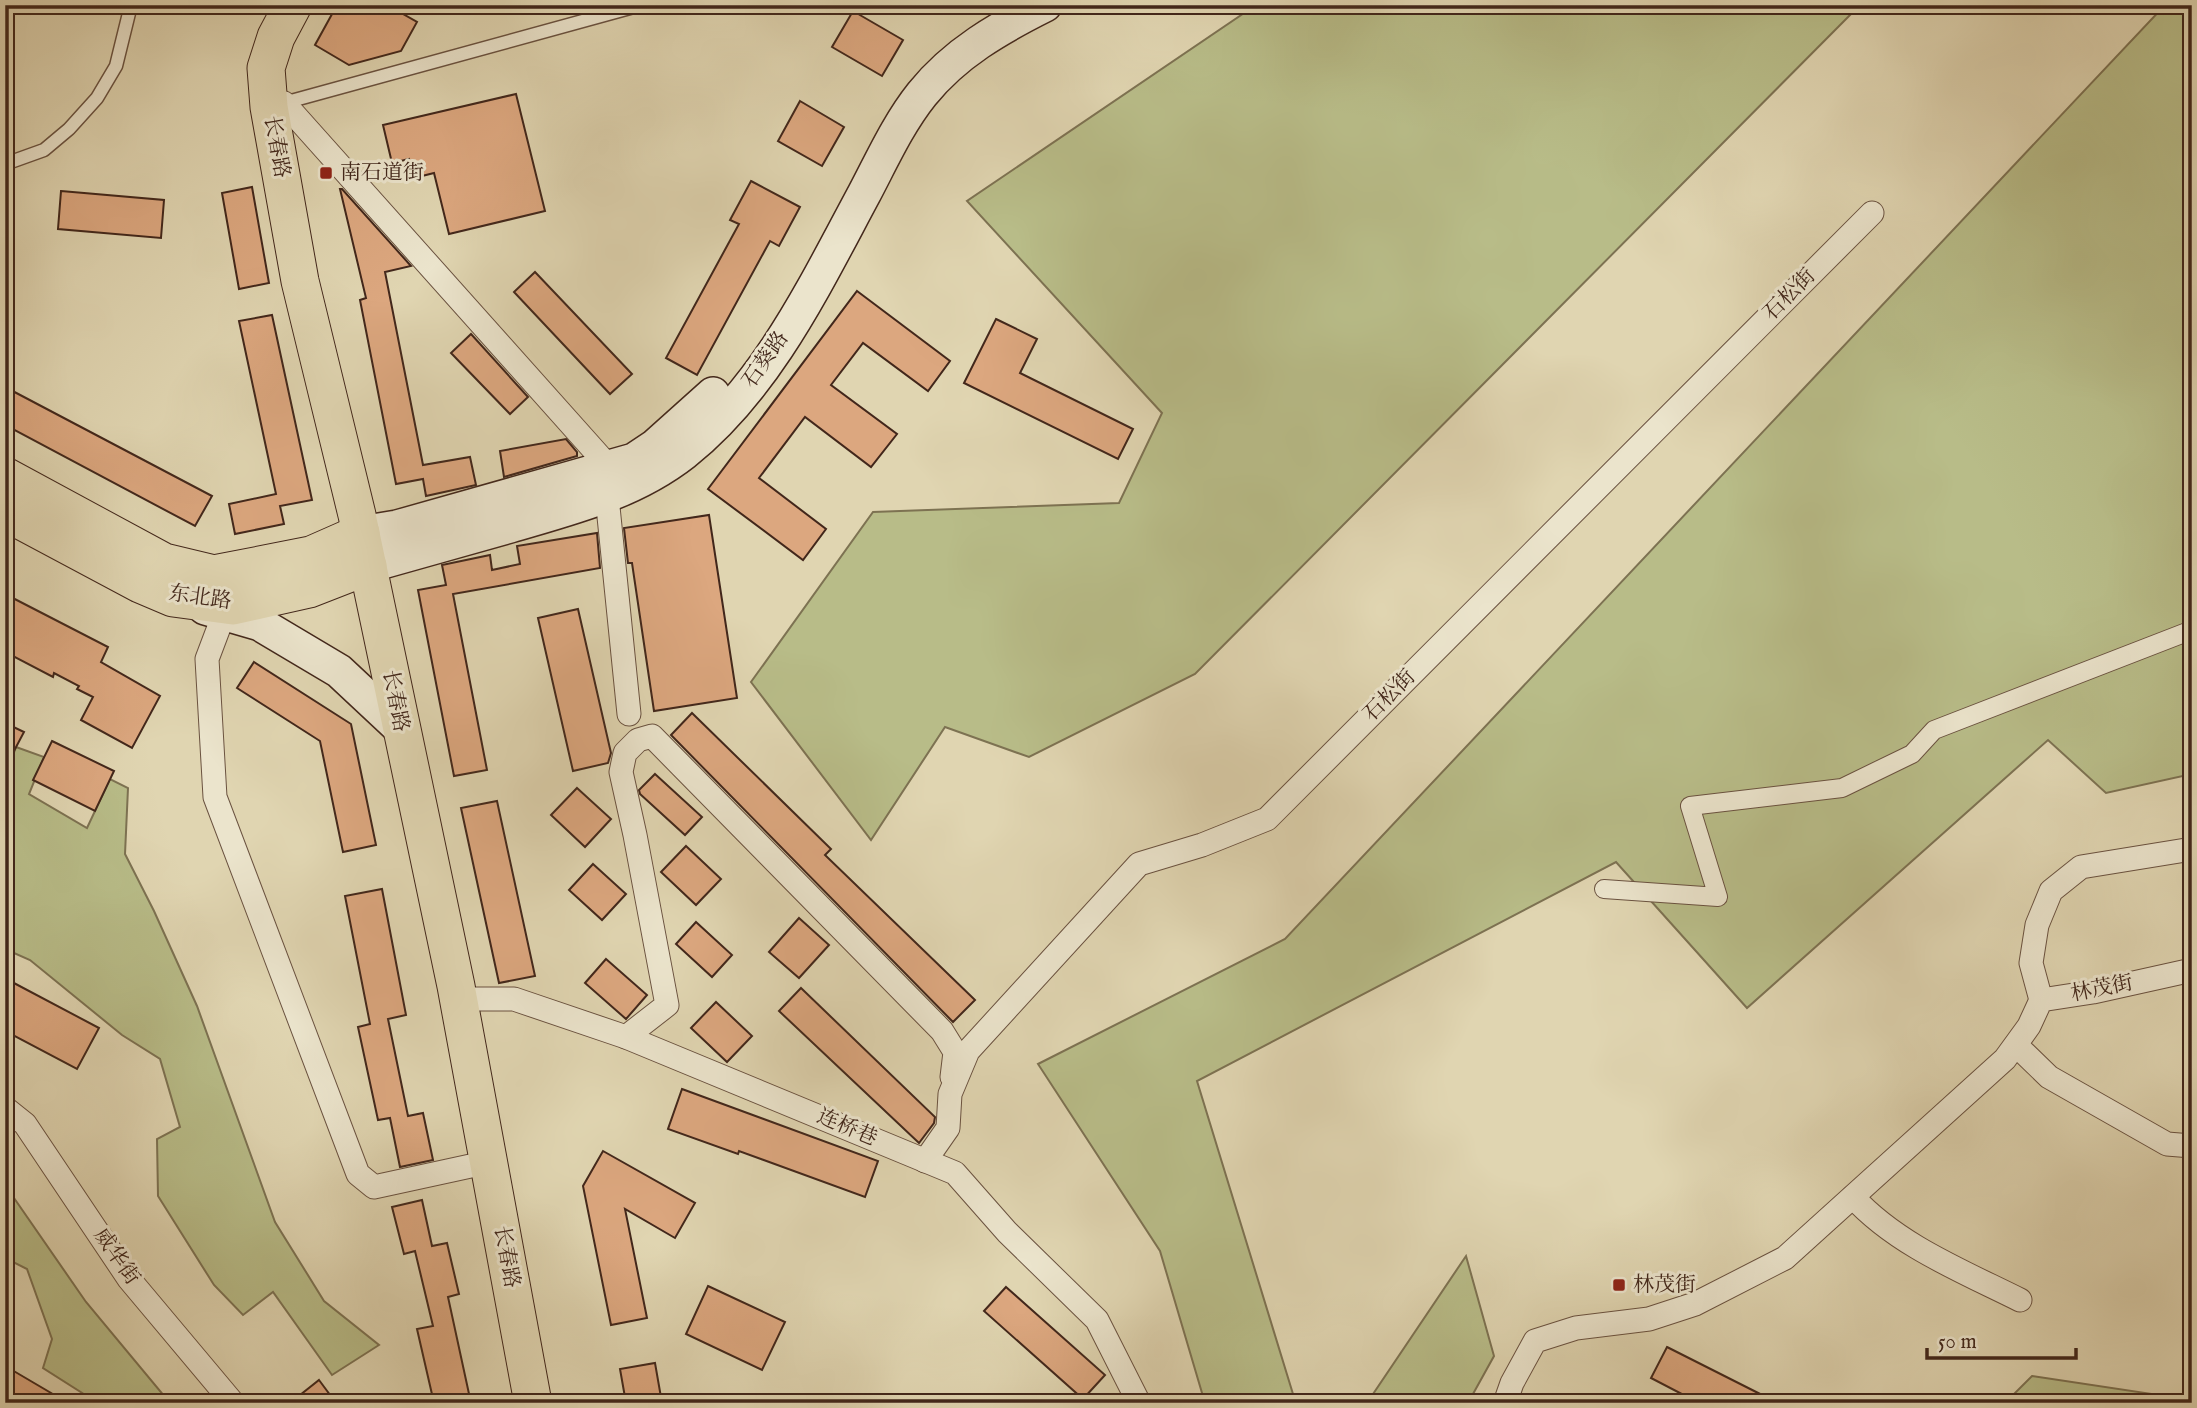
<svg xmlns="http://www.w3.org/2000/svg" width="2197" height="1408" font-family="'IM FELL English','Noto Serif SC',serif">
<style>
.green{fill:#b8bc88;stroke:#7d7252;stroke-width:2}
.building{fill:#dca77f;stroke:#42271b;stroke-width:2}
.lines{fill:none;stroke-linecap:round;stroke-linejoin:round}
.service-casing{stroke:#6a5240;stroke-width:15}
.pedestrian-casing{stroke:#6a5240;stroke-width:20}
.minor-casing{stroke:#6a5240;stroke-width:25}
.secondary-casing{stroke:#42271b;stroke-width:36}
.primary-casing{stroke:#42271b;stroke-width:39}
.service{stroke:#ebe4cc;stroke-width:12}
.pedestrian{stroke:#ebe4cc;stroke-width:18}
.minor{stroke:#ebe4cc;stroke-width:23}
.secondary{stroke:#ebe4cc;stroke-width:33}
.primary{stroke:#e0d5b1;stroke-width:37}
.poi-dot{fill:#8f2418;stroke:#ebe4cc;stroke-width:2.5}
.labels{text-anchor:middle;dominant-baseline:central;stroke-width:6;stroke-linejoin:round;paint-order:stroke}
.street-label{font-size:21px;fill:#42271b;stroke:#ebe4cc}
.poi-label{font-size:21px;fill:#42271b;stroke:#ebe4cc;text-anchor:start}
</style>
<rect width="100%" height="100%" fill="#e0d5b1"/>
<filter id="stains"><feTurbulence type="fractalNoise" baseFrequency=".00286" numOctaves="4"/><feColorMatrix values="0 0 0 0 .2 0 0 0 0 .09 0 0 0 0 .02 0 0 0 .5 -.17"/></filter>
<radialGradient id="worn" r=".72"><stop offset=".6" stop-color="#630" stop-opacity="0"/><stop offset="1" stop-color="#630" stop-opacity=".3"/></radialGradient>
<g class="green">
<path d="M1256,5H1860L1195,674L1029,757L945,727L871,840L751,682L873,512L1119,503L1162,413L967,201Z"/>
<path d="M2165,5H2192V774L2106,793L2048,740L1747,1008L1616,862L1197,1081L1293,1394L1325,1403H1205L1160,1251L1038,1064L1285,939Z"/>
<path d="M16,747L44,757L29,794L87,828L110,779L128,788L125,854L154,911L197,1006L275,1222L324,1301L379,1345L332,1375L273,1292L243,1315L214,1285L158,1196L157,1139L180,1127L160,1059L122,1035L30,960L5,949V778Z"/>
<path d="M5,1185L86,1302L170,1403H98L43,1368L52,1339L27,1269L5,1258Z"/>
<path d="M1466,1256L1494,1356L1468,1403H1367Z"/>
<path d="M2032,1376L2192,1400V1403H2005Z"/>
</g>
<g class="building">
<path d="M337,5H387L417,22L401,51L349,65L315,45Z"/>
<path d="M853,11L903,40L882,76L832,47Z"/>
<path d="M516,94L545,211L449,234L434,173L414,178L409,159L392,163L383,125Z"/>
<path d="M800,101L844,127L822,166L778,141Z"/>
<path d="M751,181L800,207L779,246L770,241L697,375L666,358L739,224L730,220Z"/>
<path d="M252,187L269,283L239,289L222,193Z"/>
<path d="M340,189H342L411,266L385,272L423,465L470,457L476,485L426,496L423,479L396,484L360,300L366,298Z"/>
<path d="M61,191L164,200L161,238L58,229Z"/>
<path d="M535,272L632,374L610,394L514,292Z"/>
<path d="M857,291L950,361L928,391L863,343L831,385L897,434L871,467L805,417L759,478L826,529L803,560L708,489Z"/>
<path d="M272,315L312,500L280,506L284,524L235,534L229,504L276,494L239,321Z"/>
<path d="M996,319L1037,339L1020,373L1133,429L1118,459L964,383Z"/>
<path d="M471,334L528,397L510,414L451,353Z"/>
<path d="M5,387L212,496L195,526L5,425Z"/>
<path d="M566,439L577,452V456L504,477L500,451Z"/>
<path d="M709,515L737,698L654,711L632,563H628L624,528Z"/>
<path d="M597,533L600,568L453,594L487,770L454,776L418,590L446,585L442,565L490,555L492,570L520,564L517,546Z"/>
<path d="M5,594L108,647L101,662L160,696L132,748L81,720L93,697L77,689L79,686L54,673L53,677L5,652Z"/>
<path d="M578,609L611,753L608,763L573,771L538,618Z"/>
<path d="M254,662L351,724L376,845L343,852L320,741L237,688Z"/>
<path d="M692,713L831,849L825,855L975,1000L953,1022L671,735Z"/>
<path d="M5,723L24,732L5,768Z"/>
<path d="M52,741L114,771L95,811L33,780Z"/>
<path d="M655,774L702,817L685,835L640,794L639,790Z"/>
<path d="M577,788L611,819L585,847L551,815Z"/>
<path d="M497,801L535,976L499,983L461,808Z"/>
<path d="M686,846L721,879L696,905L661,872Z"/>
<path d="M593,864L626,894L602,920L569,890Z"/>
<path d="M382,889L406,1015L388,1019L408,1116L423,1113L433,1160L400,1167L390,1118L378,1120L358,1027L370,1024L345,896Z"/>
<path d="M799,918L829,945L799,978L769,952Z"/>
<path d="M696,922L732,955L712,977L676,944Z"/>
<path d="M606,959L647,995L626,1019L585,983Z"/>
<path d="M12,982L99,1028L77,1069L5,1031V996Z"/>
<path d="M801,988L935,1117L934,1123L919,1143L779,1011Z"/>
<path d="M716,1002L752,1036L727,1062L691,1028Z"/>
<path d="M682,1089L878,1161L865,1197L739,1151L738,1154L668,1129Z"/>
<path d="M603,1151L695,1203L675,1238L625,1209L647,1318L611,1325L583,1186Z"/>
<path d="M422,1200L432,1246L447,1243L459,1294L448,1297L471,1403H434L417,1329L433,1326L415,1251L404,1254L392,1207Z"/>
<path d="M708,1286L785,1322L762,1370L686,1334Z"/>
<path d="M1006,1287L1105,1375L1083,1399L984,1311Z"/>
<path d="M1667,1347L1778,1403H1699L1651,1378Z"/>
<path d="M655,1363L662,1403H626L620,1369Z"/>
<path d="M12,1370L68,1403H5V1382Z"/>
<path d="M319,1380L336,1403H290Z"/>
</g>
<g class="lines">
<g class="service-casing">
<g id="service">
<path d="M280,104L641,5"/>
<path d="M5,164L44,150L69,129L97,98L116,66L131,5"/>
</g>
</g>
<g class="pedestrian-casing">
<path id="pedestrian" d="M1604,889L1718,897L1690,806L1842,788L1912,754L1934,730L2192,630"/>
</g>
<g class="minor-casing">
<g id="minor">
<path d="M284,103L610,468L607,497L629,714"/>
<path d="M224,614L207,659L215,797L358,1174L374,1187L489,1162"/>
<path d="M458,999H514L626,1037L955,1173L1007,1232L1097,1320L1139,1403"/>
<path d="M2041,1000L2031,963L2037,925L2051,891L2081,867L2192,849"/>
<path d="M626,1037L667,1005L635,835L621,772L625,753L638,740L652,736L942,1031L955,1052L952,1077"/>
<path d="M2016,1045L2049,1077L2167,1144L2192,1146"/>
<path d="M5,1108L25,1124L129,1279L233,1403"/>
<path d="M925,1161L948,1128L950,1094L968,1051L1139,864L1202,845L1267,819L1872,213"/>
<path d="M1853,1197C1897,1245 1962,1271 2020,1300"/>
<path d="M1505,1403L1512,1383L1535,1341L1576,1328L1649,1319L1695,1304L1785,1258L2005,1059L2029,1026L2041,1000L2093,992L2192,970"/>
</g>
</g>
<g class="secondary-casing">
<g id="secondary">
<path d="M361,533L397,527L634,460L655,446L713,394"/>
<path d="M368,566C415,553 463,539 510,526C571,508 633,493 684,453C767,387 815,285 864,194C882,160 898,124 922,94C955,53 999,28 1045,5"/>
<path d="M205,608L260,624L339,671L401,729"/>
</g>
</g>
<g class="primary-casing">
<g id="primary">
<path d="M293,5L276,37L266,68L269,107L300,281L357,515L456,986L533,1403"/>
<path d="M5,476L164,562L214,574L311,555L361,533"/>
<path d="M5,512L140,584L173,598L233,606L309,589L368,566"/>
</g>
</g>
<use href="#service" class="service"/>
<use href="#pedestrian" class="pedestrian"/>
<use href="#minor" class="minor"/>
<use href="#secondary" class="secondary"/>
<use href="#primary" class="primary"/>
</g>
<g class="poi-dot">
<rect x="319" y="166" width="14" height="14" rx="3.5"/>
<rect x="1612" y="1278" width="14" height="14" rx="3.5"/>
</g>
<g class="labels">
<g class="street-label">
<text transform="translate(276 147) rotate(80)">长春路</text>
<text transform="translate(1790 295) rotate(-45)">石松街</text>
<text transform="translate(766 360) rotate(-55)">石葵路</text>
<text transform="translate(200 598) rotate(8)">东北路</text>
<text transform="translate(1390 696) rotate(-45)">石松街</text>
<text transform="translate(395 701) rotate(79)">长春路</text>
<text transform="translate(2102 989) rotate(-11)">林茂街</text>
<text transform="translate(847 1128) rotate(23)">连桥巷</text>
<text transform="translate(116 1257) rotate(55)">威华街</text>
<text transform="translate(506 1257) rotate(80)">长春路</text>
</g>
<g class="poi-label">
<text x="340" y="173">南石道街</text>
<text x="1633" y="1285">林茂街</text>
</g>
</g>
<rect width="2197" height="1408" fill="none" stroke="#e0d5b1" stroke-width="28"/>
<rect x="7" y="7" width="2183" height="1394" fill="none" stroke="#42271b" stroke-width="3.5"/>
<rect x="14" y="14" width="2169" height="1380" fill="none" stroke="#42271b" stroke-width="2"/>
<path d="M1927 1348v10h149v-10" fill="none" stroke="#42271b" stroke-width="3.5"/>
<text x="1938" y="1348" font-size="21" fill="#42271b" stroke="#ebe4cc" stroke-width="5" paint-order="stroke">50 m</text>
<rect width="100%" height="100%" filter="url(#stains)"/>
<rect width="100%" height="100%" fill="url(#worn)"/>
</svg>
